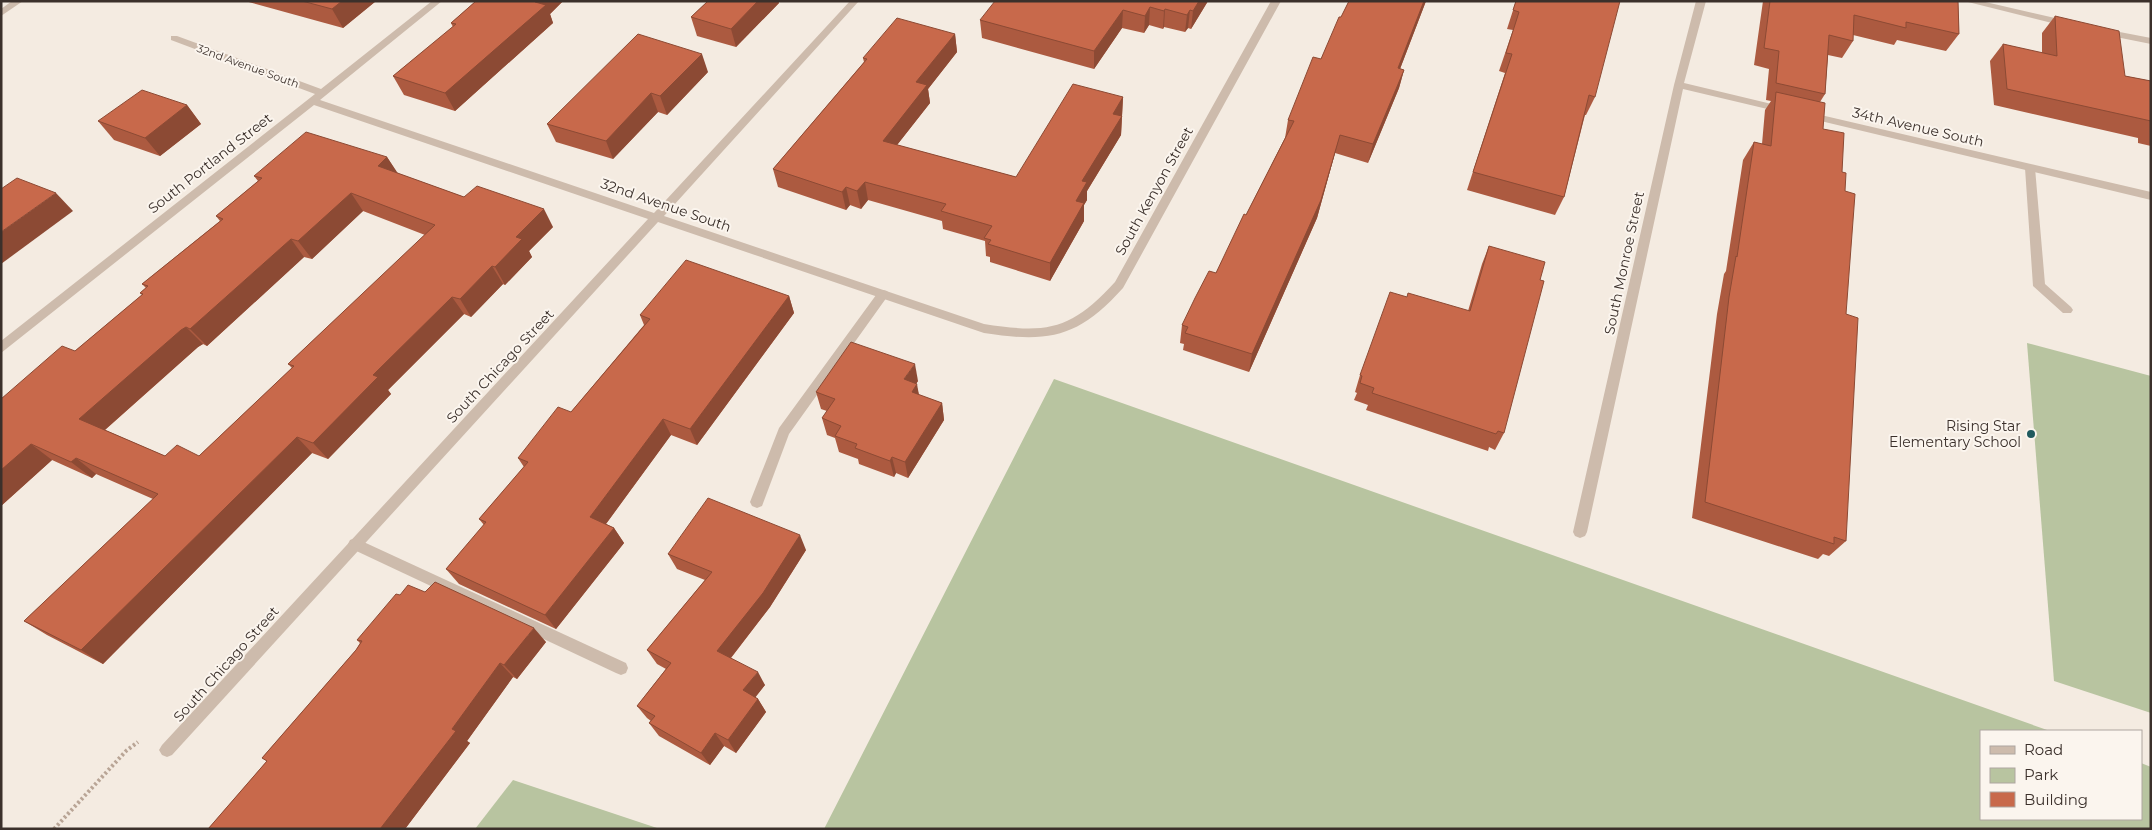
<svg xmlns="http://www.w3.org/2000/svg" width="2152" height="830" font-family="Montserrat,sans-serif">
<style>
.green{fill:#b8c4a0}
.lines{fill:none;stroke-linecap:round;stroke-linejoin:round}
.path{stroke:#b9a596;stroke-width:4;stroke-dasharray:2.5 2.5;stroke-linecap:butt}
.service{fill:#cdbbac;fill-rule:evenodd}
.minor{fill:#cdbbac;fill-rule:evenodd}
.wall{fill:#ac5a40;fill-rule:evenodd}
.shaded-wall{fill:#8c4a34}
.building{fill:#c8694b;stroke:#8c4a34;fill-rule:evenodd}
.poi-dot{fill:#1f5a5e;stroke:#fbf5ee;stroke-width:2}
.labels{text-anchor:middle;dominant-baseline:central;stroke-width:4;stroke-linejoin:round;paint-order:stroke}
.far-street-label{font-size:11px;fill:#3b302b;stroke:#fbf5ee}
.street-label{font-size:14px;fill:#3b302b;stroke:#fbf5ee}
.poi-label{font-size:14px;fill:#3b302b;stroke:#fbf5ee;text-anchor:end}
</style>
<rect width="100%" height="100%" fill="#f4ebe1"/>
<g class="green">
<path d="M2027,343L2151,376V713L2054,681Z"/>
<path d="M1054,379L2050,731H1981V819H2141V763L2151,767V829H824Z"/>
<path d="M513,780L660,829H475Z"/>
</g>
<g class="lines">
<path class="path" d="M54,829L126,751L138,742"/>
<g class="service">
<path d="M1964,1H1981L2068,21L2073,24L2068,27Z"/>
<path d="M2104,29L2151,38V44L2101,34L2099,32Z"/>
<path d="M2030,164L2035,168L2045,284L2071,307L2073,310L2071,313H2063L2033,286L2025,168Z"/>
<path d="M883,290L887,291L889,294L887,297L789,434L762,506L757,508L752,506L750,502L779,428L879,291Z"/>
<path d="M355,538L626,663L628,668L626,673L621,675L616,673L350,548L348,544L350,540Z"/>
</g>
<g class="minor">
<path d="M12,1H23L1,16V9Z"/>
<path d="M432,1H442L320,100L654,213L850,1H859L664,216L984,324C1048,334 1071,330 1115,282L1271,1H1281L1123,288C1078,338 1049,343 984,333L658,222L172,755L167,757L162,755L159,750L162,745L648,219L314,105L1,353V341L315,94L171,40V36H177L321,89Z"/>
<path d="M1696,1H1706L1684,83L1784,107L1789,110L1784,113L1683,89L1587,532L1585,536L1580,538L1575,536L1573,532L1674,85Z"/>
<path d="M1808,112L2151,192V200L1804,117L1803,115Z"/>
</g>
</g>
<g class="wall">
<path d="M245,1H376L343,28Z"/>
<path d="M476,1H563L550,14L553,23L455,111L404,95L393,76L453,27L451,23Z"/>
<path d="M708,1H778L779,3L736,47L697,36L691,17Z"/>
<path d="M1208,1L1191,29L1188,28L1185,32L1164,27L1163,29L1149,25L1144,33L1122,28L1094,69L982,38L980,20Z"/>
<path d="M1349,1H1426L1400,69L1404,70L1399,88L1368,163L1335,153L1317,218L1249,372L1183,350L1184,344L1180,343L1182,325L1216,273L1246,215L1285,138L1288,120L1321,59Z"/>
<path d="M1516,1L1595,97L1586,115H1585L1564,197L1555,215L1467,190L1505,73L1499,71L1513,30L1507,29Z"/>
<path d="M1763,1H1958L1959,34L1946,51L1897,40L1894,45L1853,35V41L1842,58L1828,55L1825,94L1820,102L1823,129L1842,172L1845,191L1846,314V541L1829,556L1823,554L1818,559L1692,518L1717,314L1724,274L1726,271L1743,160L1754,142L1762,144L1765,110L1771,101L1766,100L1769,69L1754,65Z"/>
<path d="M2055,16L2125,76L2151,81V146L2138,143V138L1994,105L1990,61L2003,44L2042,53V33Z"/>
<path d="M955,34L957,52L928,89L930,103L897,145L1016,177L1123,97L1121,135L1087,191V200L1084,205V221L1050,281L990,262V257L986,256L985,241L943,229L942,221L868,200L861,209L850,205L846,210L778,187L773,169L864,62L863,58Z"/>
<path d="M708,72L667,115L658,112L613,159L556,142L547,124Z"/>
<path d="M187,105L201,124L160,156L114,140L98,121Z"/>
<path d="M387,157L397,173L464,197L553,227L529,251L532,257L505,285L503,284L471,317L464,314L388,390L391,394L328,459L312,453L103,664L47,635L24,621L153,499L96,474L92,478L52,460L1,506V399L75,351L142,295L140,293L146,288L142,284L220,221L216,216L258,181L254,176ZM363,211L425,235L288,364L292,368L199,456H165L105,430L198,347L203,344L207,346L304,257L312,259Z"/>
<path d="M1489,246L1504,433L1495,450L1489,447L1488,451L1366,410L1368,405L1354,400L1357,393L1355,392L1360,375L1407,297L1468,311L1482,264Z"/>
<path d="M789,296L794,313L697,445L671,435L606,524L614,528L624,543L556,629L459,584L446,569L484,525L479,519L524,467L518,458L571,412L644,325L640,315Z"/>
<path d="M918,381L916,384L919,395L942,403L944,420L908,478L896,473L894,477L859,464L858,459L839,452L835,438L827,435L822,418L827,411L821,409L816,392Z"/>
<path d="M806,550L770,607L731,658L765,685L755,697L758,699L766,712L736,753L724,746L710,765L659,736L649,723L651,721L647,718L637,706L666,669L657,664L647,650L705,580L677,569L668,554Z"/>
<path d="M400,595L546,642L517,679L513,677L467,741L470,743L405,829H208L267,761L262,758L356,650L360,643L357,640Z"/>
</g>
<g class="shaded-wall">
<path d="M342,1H376L343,28L332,9Z"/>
<path d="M535,1H563L550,14L553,23L455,111L445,93Z"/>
<path d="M758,1H778L779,3L736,47L731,29Z"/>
<path d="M1199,1H1208L1191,29L1193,11Z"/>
<path d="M1424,1H1426L1393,87L1398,68Z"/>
<path d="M1150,7L1149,25L1144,33L1145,16Z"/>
<path d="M1165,9L1164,27L1163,29L1164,11Z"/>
<path d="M1123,10L1122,28L1094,69V51Z"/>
<path d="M1190,10L1188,28L1185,32L1187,15Z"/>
<path d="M955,34L957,52L928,89L930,103L886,159L883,141L916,82Z"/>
<path d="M702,54L708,72L667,115L660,96Z"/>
<path d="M1404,70L1399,88L1368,163L1373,144Z"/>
<path d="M651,93L658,112L613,159L606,141Z"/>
<path d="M1123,97L1121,135L1087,191V200L1084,205V221L1050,281V263L1076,201L1082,181L1113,114Z"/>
<path d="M187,105L201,124L160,156L145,138Z"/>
<path d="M1340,135L1335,153L1317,218L1249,372L1252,354Z"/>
<path d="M387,157L399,175L378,166Z"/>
<path d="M865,182L868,200L861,209L857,191Z"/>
<path d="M846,187L850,205L846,210L842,192Z"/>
<path d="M56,193L73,211L1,264V232Z"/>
<path d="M351,193L363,211L312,259L298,241Z"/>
<path d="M544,209L553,227L529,251L532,257L505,285L495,267L516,237Z"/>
<path d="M291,239L304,257L207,346L190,329Z"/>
<path d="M492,266L503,284L471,317L460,299Z"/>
<path d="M789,296L794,313L697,445L690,429Z"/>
<path d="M452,297L464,314L388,390L391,394L328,459L313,443L373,375Z"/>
<path d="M186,327L203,344L198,347L99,435L79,419L181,330Z"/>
<path d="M915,364L918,381L907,396L904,379Z"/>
<path d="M917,384L920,401L912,392Z"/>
<path d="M942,403L944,420L908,478L905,462Z"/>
<path d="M663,419L671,435L600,532L590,517Z"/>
<path d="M297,437L312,453L103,664L81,650Z"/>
<path d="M31,444L52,460L1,506V470Z"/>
<path d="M892,457L896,473L894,477L890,461Z"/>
<path d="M76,458L96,474L92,478L71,462Z"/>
<path d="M614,528L624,543L556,629L545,615Z"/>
<path d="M800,535L806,550L770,607L726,664L717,651Z"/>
<path d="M534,628L546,642L517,679L504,665Z"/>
<path d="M500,663L513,677L467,741L470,743L405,829H380L452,729Z"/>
<path d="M758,672L765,685L751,703L743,690Z"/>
<path d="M758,699L766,712L736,753L728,740Z"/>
<path d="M715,733L724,746L710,765L701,753Z"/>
</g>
<g class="building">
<path d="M302,1H342L332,9Z"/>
<path d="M476,1H535V2L546,5L445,93L393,76L456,24L451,23Z"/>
<path d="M708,1H758L731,29L691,17Z"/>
<path d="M995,1H1199L1193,11L1190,10L1187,15L1165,9L1164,11L1150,7L1145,16L1123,10L1094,51L980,20Z"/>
<path d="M1349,1H1424L1398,68L1404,70L1373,144L1340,135L1321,200L1252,354L1185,333L1188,327L1182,325L1195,298L1209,271L1216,273L1244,214L1246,215L1294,121L1288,120L1313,57L1321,59L1339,17H1341Z"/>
<path d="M1516,1H1620L1595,97L1589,95L1564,197L1473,172L1512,54L1506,53L1519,12L1513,10Z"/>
<path d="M1770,1H1958L1959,34L1906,22V28L1854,15L1853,41L1829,35L1825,94L1776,83L1779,51L1764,48Z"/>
<path d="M2055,16L2119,31L2125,76L2151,81V121L2007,89L2003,44L2057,56Z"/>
<path d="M897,18L955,34L916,82L927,85L883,141L1016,177L1073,84L1123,97L1113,114L1122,116L1082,181L1087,182L1076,201L1084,203L1050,263L988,244L991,240L984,238L992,226L941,211L946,204L865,182L857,191L846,187L842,192L773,169L867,59L863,58Z"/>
<path d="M638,34L702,54L660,96L651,93L606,141L547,124Z"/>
<path d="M142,90L187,105L145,138L98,121Z"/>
<path d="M1776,92L1825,103L1823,129L1844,133L1842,172L1846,173L1845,191L1855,194L1846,314L1858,318L1846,541L1834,537V544L1705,502L1729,297L1736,256L1737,257L1754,142L1771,146Z"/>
<path d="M306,132L387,157L378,166L464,197L477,186L544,209L516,237L522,239L495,267L492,266L460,299L452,297L373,375L378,377L313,443L297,437L81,650L24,621L158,494L76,458L71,462L31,444L1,470V399L62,346L75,351L143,294L140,293L148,286L142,284L223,219L216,216L262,178L254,176ZM351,193L435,225L288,364L294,366L199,456L177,445L165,456L79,419L181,330L186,327L190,329L291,239L298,241Z"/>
<path d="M17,178L56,193L1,232V189Z"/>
<path d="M1489,246L1545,262L1540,280L1544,281L1504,433L1498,431L1496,434L1372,393L1374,388L1360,383L1362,376L1360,375L1390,292L1407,297L1408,293L1470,311Z"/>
<path d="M686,260L789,296L690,429L663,419L590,517L614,528L545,615L446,569L486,522L479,519L528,462L518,458L558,407L571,412L650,319L640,315Z"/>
<path d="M851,342L915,364L904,379L917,384L912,392L942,403L905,462L892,457L890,461L855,448L857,444L835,436L841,426L822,418L835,399L816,392Z"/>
<path d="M708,498L800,535L763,593L717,651L758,672L743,690L758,699L728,740L715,733L701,753L649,723L655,716L637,706L671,663L647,650L712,572L668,554Z"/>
<path d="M435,582L534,628L504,665L500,663L452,729L456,731L380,829H208L267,761L262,758L356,650L362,641L357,640L396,594L400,595L408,585L425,592Z"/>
</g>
<circle class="poi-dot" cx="2031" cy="434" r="5"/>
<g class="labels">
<g class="far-street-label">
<text transform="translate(248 66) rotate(20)">32nd Avenue South</text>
</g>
<g class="street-label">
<text transform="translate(1918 127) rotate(13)">34th Avenue South</text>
<text transform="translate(210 163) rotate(-38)">South Portland Street</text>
<text transform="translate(1154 191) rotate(-61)">South Kenyon Street</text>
<text transform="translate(666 205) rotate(19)">32nd Avenue South</text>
<text transform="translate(1624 263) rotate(-78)">South Monroe Street</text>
<text transform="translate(500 366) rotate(-47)">South Chicago Street</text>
<text transform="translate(226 664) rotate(-48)">South Chicago Street</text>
</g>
<g class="poi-label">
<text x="2021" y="426">Rising Star<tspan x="2021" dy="16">Elementary School</tspan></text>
</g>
</g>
<rect width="2152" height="830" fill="none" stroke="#3b302b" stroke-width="5"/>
<rect x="1980" y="730" width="162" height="90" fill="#fbf5ee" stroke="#aea6a0"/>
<rect x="1990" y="746" width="25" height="8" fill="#cdbbac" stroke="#aea6a0"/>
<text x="2024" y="755" font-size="15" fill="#3b302b">Road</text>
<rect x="1990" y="768" width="25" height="15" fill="#b8c4a0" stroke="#aea6a0"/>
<text x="2024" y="780" font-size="15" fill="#3b302b">Park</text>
<rect x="1990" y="792" width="25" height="15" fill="#c8694b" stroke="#aea6a0"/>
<text x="2024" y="805" font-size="15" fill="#3b302b">Building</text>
</svg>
